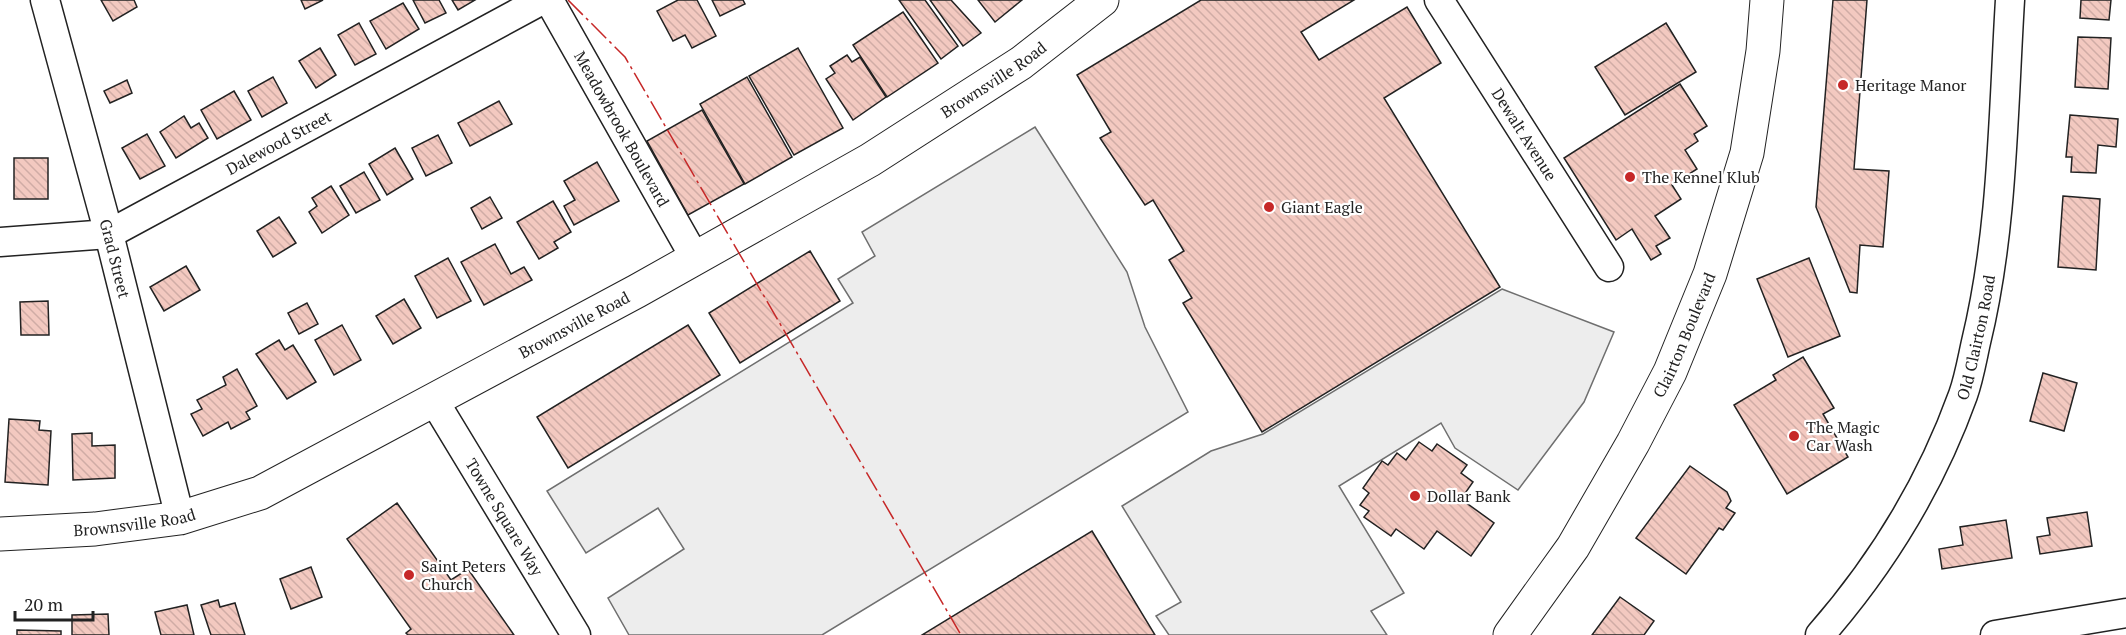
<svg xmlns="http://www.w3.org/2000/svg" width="2126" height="635" font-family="'PT Serif',serif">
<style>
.parking{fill:#ededed;stroke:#6f6f6f;stroke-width:1.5}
.building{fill:url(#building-back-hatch);stroke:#222;stroke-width:1.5}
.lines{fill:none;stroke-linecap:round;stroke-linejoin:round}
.minor-casing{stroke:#222;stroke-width:31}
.major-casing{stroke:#222;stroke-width:35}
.highway-casing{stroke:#222;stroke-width:35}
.minor{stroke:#fff;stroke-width:28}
.major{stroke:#fff;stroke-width:33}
.highway{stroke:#fff;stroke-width:33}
.power{stroke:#c62828;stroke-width:1.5;stroke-dasharray:21 4.5 3 4.5;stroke-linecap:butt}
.poi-dot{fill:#c62828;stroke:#fff;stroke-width:2}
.labels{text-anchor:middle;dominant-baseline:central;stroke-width:4.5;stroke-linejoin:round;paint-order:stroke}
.street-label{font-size:16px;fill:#222;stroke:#fff}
.poi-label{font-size:16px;fill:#222;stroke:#fff;text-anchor:start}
</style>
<defs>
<pattern id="building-back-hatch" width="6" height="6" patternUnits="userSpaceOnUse" patternTransform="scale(1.5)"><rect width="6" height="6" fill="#f3c9c0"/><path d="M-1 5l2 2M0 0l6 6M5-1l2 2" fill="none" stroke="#d0aca5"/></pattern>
</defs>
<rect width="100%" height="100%" fill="#fff"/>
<g class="parking">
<path d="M1035,127L1127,272L1145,327L1188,412L822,635H629L608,598L684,549L658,508L586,553L547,491L853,303L838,279L875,256L862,232Z"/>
<path d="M1502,289L1614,332L1584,402L1518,490L1455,448L1441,423L1339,486L1404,593L1371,611L1387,635H1169L1156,616L1181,602L1122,506L1211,451L1263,434Z"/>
</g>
<g class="building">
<path d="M101,0H134L137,7L113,21Z"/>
<path d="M301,0H323L305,9Z"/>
<path d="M413,0H439L446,13L425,23Z"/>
<path d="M452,0H475L458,10Z"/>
<path d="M678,0H697L716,36L692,48L685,35L673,41L657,11Z"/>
<path d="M712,0H743L745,4L720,16Z"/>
<path d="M899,0H925L958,46L941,59Z"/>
<path d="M930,0H951L981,33L963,46Z"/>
<path d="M978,0H1022L995,22Z"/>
<path d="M1201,0H1354L1301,32L1319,60L1407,7L1441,63L1384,98L1500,287L1262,432L1183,303L1192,298L1169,260L1184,251L1153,200L1145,205L1100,138L1111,132L1077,75Z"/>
<path d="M1833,0H1867L1854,169L1889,171L1883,247L1860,245L1857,293L1850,292L1816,207Z"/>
<path d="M2081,0H2111L2109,20L2080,18Z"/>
<path d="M403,3L419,29L386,49L370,21Z"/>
<path d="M903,12L938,63L887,97L853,45Z"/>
<path d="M359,23L376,54L355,65L338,35Z"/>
<path d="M1666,23L1696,72L1625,115L1595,67Z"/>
<path d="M2078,37L2111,38L2108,89L2075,87Z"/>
<path d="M320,48L336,75L316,88L299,61Z"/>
<path d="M798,48L843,128L794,155L749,76Z"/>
<path d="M847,55L852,62L860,57L886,97L853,120L826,79L835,73L830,66Z"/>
<path d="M273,77L287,103L262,117L248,91Z"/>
<path d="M747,77L792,157L745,184L700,104Z"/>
<path d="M127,80L132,93L110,103L104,91Z"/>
<path d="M1680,84L1707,126L1694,134L1698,141L1685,150L1697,169L1672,185L1681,199L1655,216L1670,238L1656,246L1661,254L1651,260L1632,229L1616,240L1564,158Z"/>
<path d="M234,91L251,120L217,139L201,110Z"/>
<path d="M499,101L512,124L470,146L458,123Z"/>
<path d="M702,110L744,184L688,215L647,141Z"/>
<path d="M2070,115L2118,119L2116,147L2098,145L2096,173L2071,172L2072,157H2066Z"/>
<path d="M184,116L191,128L199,123L208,138L176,158L160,132Z"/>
<path d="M147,134L165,166L140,179L122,148Z"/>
<path d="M438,135L452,163L426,176L412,148Z"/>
<path d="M395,148L413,179L387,195L369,164Z"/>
<rect x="14" y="158" width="34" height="41"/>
<path d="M597,162L619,201L574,225L564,206L575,200L564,181Z"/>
<path d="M364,172L380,200L356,213L340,186Z"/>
<path d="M331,186L349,215L322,233L309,212L317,206L312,198Z"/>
<path d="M2063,196L2100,199L2096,270L2058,267Z"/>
<path d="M490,197L502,218L482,229L471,208Z"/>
<path d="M553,201L571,232L554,242L558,248L539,259L517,222Z"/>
<path d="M279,217L296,243L273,257L257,231Z"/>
<path d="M495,244L511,274L524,267L532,280L484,305L461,262Z"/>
<path d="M810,251L840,301L740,363L709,313Z"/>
<path d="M448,258L471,301L437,318L415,276Z"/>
<path d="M1809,258L1840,336L1788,357L1757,279Z"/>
<path d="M186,266L200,290L164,311L150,287Z"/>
<path d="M404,299L421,328L393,344L376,316Z"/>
<path d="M48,301L49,335H21L20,302Z"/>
<path d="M307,303L318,324L299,334L288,313Z"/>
<path d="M342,325L361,360L334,375L315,340Z"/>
<path d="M688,325L720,375L568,468L537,417Z"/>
<path d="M279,340L285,350L293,345L316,382L287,399L256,354Z"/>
<path d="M1803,357L1834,408L1823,414L1848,457L1787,494L1734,405L1776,380L1773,375Z"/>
<path d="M237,369L257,406L246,412L250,419L231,429L228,422L203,436L191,414L202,409L197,400L226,385L223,377Z"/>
<path d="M2043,373L2077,383L2064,431L2030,421Z"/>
<path d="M9,419L40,421L39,430L51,431L48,485L5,482Z"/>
<path d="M92,433V446L115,445V478L73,480L72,434Z"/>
<path d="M1419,442L1432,451L1437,444L1467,465L1461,473L1473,482L1461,499L1494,523L1471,556L1437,531L1424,549L1396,529L1391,536L1364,517L1369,511L1360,505L1369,493L1363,488L1382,461L1388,465L1397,453L1406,460Z"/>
<path d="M1690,466L1727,492L1731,501L1726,508L1735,513L1723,530L1719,528L1686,574L1636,538Z"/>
<path d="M397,503L451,580L468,569L514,635H408L406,633L411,629L347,539Z"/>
<path d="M2087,512L2092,546L2040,554L2037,537L2050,535L2047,518Z"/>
<path d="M2006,520L2012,558L1942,569L1939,549L1963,545L1960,527Z"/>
<path d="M1092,531L1155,635H922Z"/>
<path d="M311,567L322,597L291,609L280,579Z"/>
<path d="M1620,597L1654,621L1644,635H1592Z"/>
<path d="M218,600L220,607L235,603L245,635H211L201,605Z"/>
<path d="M187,605L194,635H161L155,612Z"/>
<path d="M108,614L109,635H72V615Z"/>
<path d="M17,630L61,631V635H17Z"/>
</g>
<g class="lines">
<g class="minor-casing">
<g id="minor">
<path id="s1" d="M45,0L109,234L180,518"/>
<path id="s2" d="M549,0L695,258"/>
<path id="s3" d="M1439,0L1609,267"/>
<path id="s4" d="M0,242L109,234L542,0"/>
<path id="s5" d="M433,399L576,635"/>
<path id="s6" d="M1820,635C1882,564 1931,484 1963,395C1969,378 1972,360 1976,342C2003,231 2003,114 2010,0"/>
<path d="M1995,635L2126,613"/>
</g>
</g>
<g class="major-casing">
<g id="major">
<path id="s7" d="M0,534L95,529L180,518L260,493L637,291L870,160L1021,63L1102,0"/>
</g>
</g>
<g class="highway-casing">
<g id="highway">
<path id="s8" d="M1510,635L1573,547L1633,443L1670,372L1710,274L1747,153L1763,51L1767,0"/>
</g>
</g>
<use href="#minor" class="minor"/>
<use href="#major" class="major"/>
<use href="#highway" class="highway"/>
<path class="power" d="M568,0L625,57L961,635"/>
</g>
<g class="poi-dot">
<circle cx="1843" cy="85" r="6"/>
<circle cx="1630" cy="177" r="6"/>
<circle cx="1269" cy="207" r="6"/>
<circle cx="1794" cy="436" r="6"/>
<circle cx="1415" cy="496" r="6"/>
<circle cx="409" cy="575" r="6"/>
</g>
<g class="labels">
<g class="street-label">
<text stroke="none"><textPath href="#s7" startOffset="1107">Brownsville Road</textPath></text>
<text stroke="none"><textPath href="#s2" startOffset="148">Meadowbrook Boulevard</textPath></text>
<text stroke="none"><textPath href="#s3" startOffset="159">Dewalt Avenue</textPath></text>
<text stroke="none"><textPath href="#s4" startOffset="302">Dalewood Street</textPath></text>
<text stroke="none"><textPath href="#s1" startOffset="268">Grad Street</textPath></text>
<text stroke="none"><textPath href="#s7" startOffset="621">Brownsville Road</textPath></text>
<text stroke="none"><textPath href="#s8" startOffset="348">Clairton Boulevard</textPath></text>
<text stroke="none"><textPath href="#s6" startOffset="340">Old Clairton Road</textPath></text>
<text stroke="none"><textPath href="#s5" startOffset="138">Towne Square Way</textPath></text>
<text stroke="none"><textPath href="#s7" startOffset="135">Brownsville Road</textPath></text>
</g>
<g class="poi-label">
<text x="1855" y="85">Heritage Manor</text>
<text x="1642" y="177">The Kennel Klub</text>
<text x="1281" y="207">Giant Eagle</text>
<text x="1806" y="427">The Magic<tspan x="1806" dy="18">Car Wash</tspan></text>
<text x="1427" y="496">Dollar Bank</text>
<text x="421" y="566">Saint Peters<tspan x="421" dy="18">Church</tspan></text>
</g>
</g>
<path d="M15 611v9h78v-9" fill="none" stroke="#222222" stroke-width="3"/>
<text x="24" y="611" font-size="18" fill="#222222" stroke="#ffffff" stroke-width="4.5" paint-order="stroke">20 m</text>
</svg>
